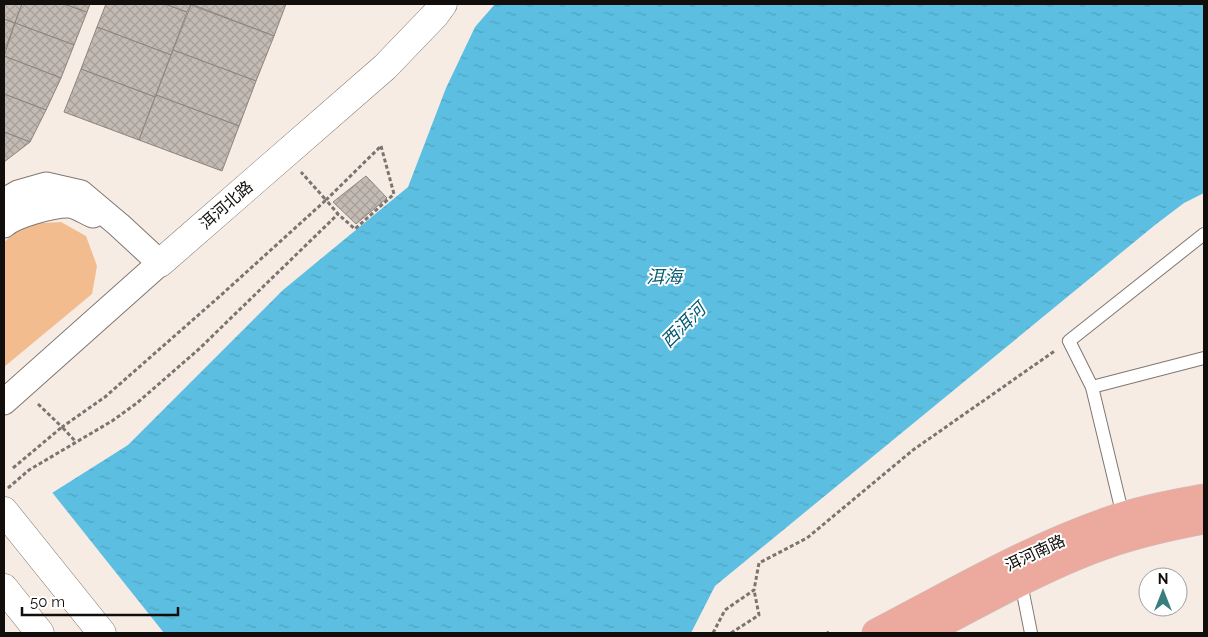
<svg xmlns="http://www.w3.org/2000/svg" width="1208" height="637" font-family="Raleway,'Noto Sans SC',sans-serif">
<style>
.grass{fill:#f3bc8f}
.water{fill:url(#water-ripples)}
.pier{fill:#f6ece4}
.building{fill:url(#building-cross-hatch);stroke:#8d847d}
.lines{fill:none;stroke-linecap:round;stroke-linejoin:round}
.lane-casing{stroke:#807771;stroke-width:14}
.street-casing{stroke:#807771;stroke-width:27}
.secondary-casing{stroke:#807771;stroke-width:29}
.primary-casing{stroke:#cbcac9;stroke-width:29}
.path{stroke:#7b746f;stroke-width:3;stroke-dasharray:4 2.5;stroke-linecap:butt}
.lane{stroke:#fff;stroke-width:12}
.street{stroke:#fff;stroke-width:25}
.secondary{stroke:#fff;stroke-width:28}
.primary{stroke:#ecaa9e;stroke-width:28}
.labels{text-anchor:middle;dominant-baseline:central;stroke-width:4;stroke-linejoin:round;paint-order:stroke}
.street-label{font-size:16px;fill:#110e0b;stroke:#fff}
.water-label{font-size:18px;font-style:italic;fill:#065c74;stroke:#fff}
</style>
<defs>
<pattern id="water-ripples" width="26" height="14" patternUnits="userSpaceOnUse" patternTransform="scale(1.25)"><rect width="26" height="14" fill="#5cbfe2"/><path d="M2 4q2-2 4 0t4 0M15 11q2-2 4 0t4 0" fill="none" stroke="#4fa3c1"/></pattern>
<pattern id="building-cross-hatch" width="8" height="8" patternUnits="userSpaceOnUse" patternTransform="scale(1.25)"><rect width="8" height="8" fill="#c3bab3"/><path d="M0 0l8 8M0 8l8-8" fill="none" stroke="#a69f99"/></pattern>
</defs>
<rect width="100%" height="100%" fill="#f6ece4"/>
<path class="grass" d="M61,222L86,236L97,266L92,294L4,367V242L26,224Z"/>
<path class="water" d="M495,4H1204V193L1184,203L1155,225L715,586L691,633H4L52,493L128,445L283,290L408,187L446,88L475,27Z"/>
<path class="pier" d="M51,491L164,633H4V528Z"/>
<g class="building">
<path d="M4,4H22L15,23L4,19Z"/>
<path d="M22,4H64L87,12L74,45L15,23Z"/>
<path d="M64,4H90L87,12Z"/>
<path d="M106,4H165L187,12L171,55L97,27Z"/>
<path d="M165,4H191L187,12Z"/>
<path d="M191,4H286L274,36Z"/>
<path d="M191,5L274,36L256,81L173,50Z"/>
<path d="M4,19L15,23L4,52Z"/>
<path d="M15,23L74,45L61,78L4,56Z"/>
<path d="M97,27L171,55L155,97L81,69Z"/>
<path d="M173,50L256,81L239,126L156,95Z"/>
<path d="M4,56L61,78L46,110L4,94Z"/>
<path d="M81,69L155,97L139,140L64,112Z"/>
<path d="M4,94L46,110L30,142L4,132Z"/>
<path d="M156,95L239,126L222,171L139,140Z"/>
<path d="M4,132L30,142L4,162Z"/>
<path d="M366,176L387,198L356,224L333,202Z"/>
</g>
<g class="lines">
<g class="lane-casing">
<g id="lane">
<path d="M1092,387L1204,358"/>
<path d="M1123,516L1092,387L1069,341L1204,234"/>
<path d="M1021,583L1031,633"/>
</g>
</g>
<g class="street-casing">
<g id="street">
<path d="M4,201L18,193L46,185L81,193L119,225L160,263L4,402"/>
<path d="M4,225C15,215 52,205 68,205C75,205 86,212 93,215"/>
</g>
</g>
<g class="secondary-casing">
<g id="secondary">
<path d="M160,263L385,67L435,15L443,4"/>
<path d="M4,511L102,633"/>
<path d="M4,588L40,633"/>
</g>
</g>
<g class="primary-casing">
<g id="primary">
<path d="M876,633C951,594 1027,549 1108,521C1139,510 1172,504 1204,498"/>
<path d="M923,633C983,602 1044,566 1108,544C1140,533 1172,526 1204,520"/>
</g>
</g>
<g class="path">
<path d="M381,146L394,194L355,229L338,214L326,200Z"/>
<path d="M38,404L62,427L105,397L220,296L326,200L301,172"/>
<path d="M13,468L62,427L76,442"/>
<path d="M8,488L29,470L112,421L137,403L199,349L338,214"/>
<path d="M713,633L725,610L754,590L759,563L807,538L913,450L1056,350"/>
<path d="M731,633L759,615L754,590"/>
<path d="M827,633L829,632"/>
</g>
<use href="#lane" class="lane"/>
<use href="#street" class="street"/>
<use href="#secondary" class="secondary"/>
<use href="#primary" class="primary"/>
</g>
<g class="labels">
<g class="street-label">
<text transform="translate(226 205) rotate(-41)">洱河北路</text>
<text transform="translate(1035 553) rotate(-25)">洱河南路</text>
</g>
<g class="water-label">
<text x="664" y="276">洱海</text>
<text transform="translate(683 325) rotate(-45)">西洱河</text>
</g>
</g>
<rect width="1208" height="637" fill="none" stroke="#110e0b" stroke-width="10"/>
<g transform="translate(1163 592)"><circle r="24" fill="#ffffff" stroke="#a09f9d"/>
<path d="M0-4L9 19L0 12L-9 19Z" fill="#377f7d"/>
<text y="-8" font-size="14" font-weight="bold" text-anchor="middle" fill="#110e0b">N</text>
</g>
<path d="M22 607v8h156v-8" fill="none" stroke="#110e0b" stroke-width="2.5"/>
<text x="30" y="607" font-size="15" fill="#110e0b" stroke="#ffffff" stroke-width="4" paint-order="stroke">50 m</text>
</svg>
